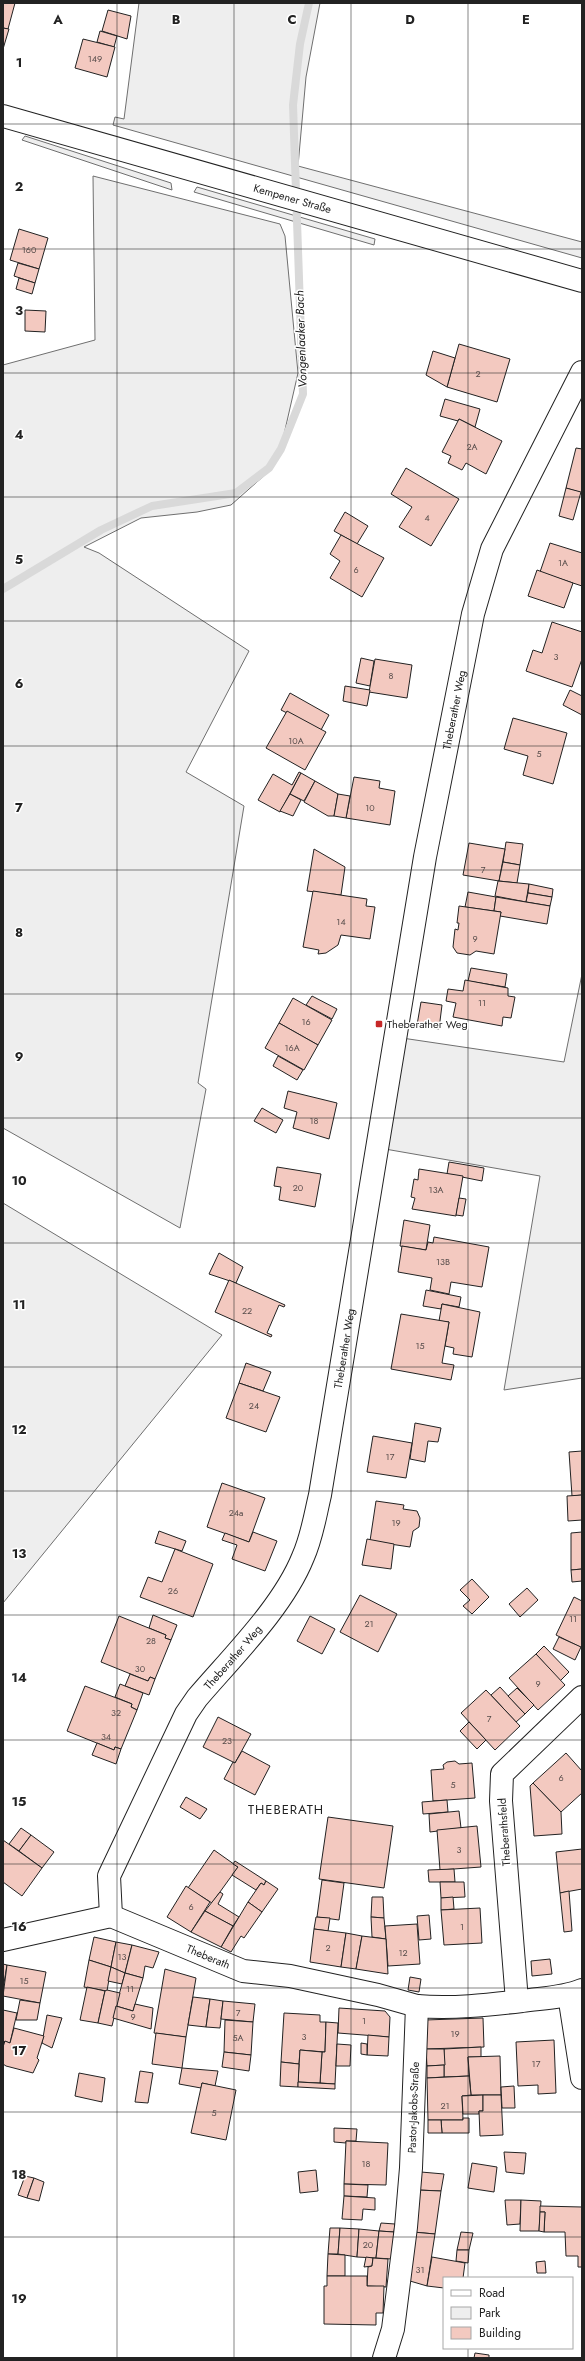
<svg xmlns="http://www.w3.org/2000/svg" width="585" height="2361" font-family="Jost,sans-serif">
<style>
.green{fill:#eee;stroke:#6f6f6f}
.lines{fill:none;stroke-linecap:round;stroke-linejoin:round}
.stream{stroke:#d9d9d9;stroke-width:8}
.building{fill:#f3c9c0;stroke:#222}
.minor-casing{stroke:#222;stroke-width:24}
.major-casing{stroke:#222;stroke-width:24}
.minor{stroke:#fff;stroke-width:22}
.major{stroke:#fff;stroke-width:22}
.grid{fill:none;stroke:#222;stroke-width:1;stroke-opacity:0.55}
.poi-dot{fill:#c62828;stroke:#fff;stroke-width:1.5}
.labels{text-anchor:middle;dominant-baseline:central;stroke-width:3;stroke-linejoin:round;paint-order:stroke}
.number-label{font-size:9px;fill:#564c4a}
.street-label{font-size:11px;fill:#222;stroke:#fff}
.poi-label{font-size:11px;fill:#222;stroke:#fff;text-anchor:start}
.water-label{font-size:12px;font-style:italic;fill:#222;stroke:#fff}
.quarter-label{font-size:13px;letter-spacing:1px;fill:#222;stroke:#fff}
.grid-label{font-size:13px;text-anchor:middle;font-weight:bold;fill:#222;stroke:#fff;stroke-width:3;stroke-linejoin:round;paint-order:stroke}
</style>
<rect width="100%" height="100%" fill="#fff"/>
<g class="green">
<path d="M139,3H320L306,77L298,166L582,242V258L113,125L115,117L124,119Z"/>
<path d="M25,136L171,183L172,190L22,140Z"/>
<path d="M93,176L280,224L285,236L298,373L282,443L266,474L231,505L197,512L141,518L84,547L99,553L249,651L186,772L244,806L198,1083L206,1089L180,1228L3,1128V365L95,340Z"/>
<path d="M197,187L375,239L374,245L194,192Z"/>
<path d="M582,974V1378L504,1390L540,1176L385,1149L402,1038L564,1062Z"/>
<path d="M3,1203L222,1335L3,1603Z"/>
</g>
<g class="lines">
<path class="stream" d="M3,589L101,530L152,506L236,493L269,468L281,449L303,394L293,105L300,44L309,3"/>
</g>
<g class="building">
<path d="M3,3H15L8,29L3,28Z"/>
<path d="M108,10L131,16L127,39L102,31Z"/>
<path d="M3,28L9,29L3,49Z"/>
<path d="M100,31L117,36L114,47L97,42Z"/>
<path d="M83,39L115,47L107,77L75,68Z"/>
<path d="M19,229L48,238L39,269L10,260Z"/>
<path d="M18,263L39,269L35,283L14,276Z"/>
<path d="M19,278L35,283L32,294L16,289Z"/>
<path d="M25,310L46,311L45,332L25,331Z"/>
<path d="M459,344L510,359L497,402L447,387Z"/>
<path d="M433,351L455,358L447,387L426,375Z"/>
<path d="M445,399L480,409L475,427L459,419L458,421L440,416Z"/>
<path d="M459,419L502,441L486,474L466,463L462,470L448,463L451,456L442,452Z"/>
<path d="M576,448L582,449V493L566,488Z"/>
<path d="M406,468L459,499L431,546L399,527L412,507L391,494Z"/>
<path d="M566,488L581,492L573,520L559,516Z"/>
<path d="M345,512L368,526L357,544L334,531Z"/>
<path d="M341,535L384,558L362,597L330,578L340,561L330,554Z"/>
<path d="M550,543L582,553V586L540,572Z"/>
<path d="M537,570L573,583L564,608L528,596Z"/>
<path d="M552,622L582,632V659L572,687L526,671L533,650L542,653Z"/>
<path d="M361,658L374,661L370,686L356,683Z"/>
<path d="M375,659L412,665L407,698L369,692Z"/>
<path d="M345,686L370,690L367,706L343,701Z"/>
<path d="M570,690L582,696V715L563,705Z"/>
<path d="M290,693L329,715L321,730L281,710Z"/>
<path d="M287,711L326,732L305,770L266,748Z"/>
<path d="M513,718L567,733L553,784L523,775L528,756L504,749Z"/>
<path d="M299,772L301,773L280,812L258,800L273,774L292,785Z"/>
<path d="M301,773L315,781L304,801L290,794Z"/>
<path d="M354,777L380,781L379,788L395,791L390,825L346,818Z"/>
<path d="M315,781L338,794L334,816H328L304,802Z"/>
<path d="M290,794L301,800L293,816L280,811Z"/>
<path d="M338,794L350,796L346,818L334,816Z"/>
<path d="M506,842L523,844L520,865L503,862Z"/>
<path d="M469,843L505,849L499,881L463,875Z"/>
<path d="M314,849L345,867L341,895L307,891Z"/>
<path d="M503,862L520,865L517,883L499,881Z"/>
<path d="M498,881L529,884L526,902L495,896Z"/>
<path d="M529,884L553,889L552,897L528,893Z"/>
<path d="M313,891L367,899L366,906L375,907L370,939L341,935L338,945L326,953L318,954L319,950L303,947Z"/>
<path d="M468,892L496,897L494,911L465,907Z"/>
<path d="M528,893L552,897L550,906L526,902Z"/>
<path d="M496,897L550,906L547,924L500,916L501,912L494,911Z"/>
<path d="M459,906L501,912L494,954L476,951L470,955L457,953L453,947L455,929L458,930L459,923H457Z"/>
<path d="M471,968L507,974L505,987L468,981Z"/>
<path d="M465,980L508,988V996L515,997L511,1018L503,1017L502,1026L453,1017L456,1003L446,1001L448,989L463,991Z"/>
<path d="M312,996L337,1009L332,1019L306,1005Z"/>
<path d="M293,998L332,1020L318,1045L279,1023Z"/>
<path d="M421,1002L442,1005L439,1029L417,1025Z"/>
<path d="M279,1023L318,1045L304,1070L265,1048Z"/>
<path d="M278,1056L303,1070L297,1080L273,1066Z"/>
<path d="M288,1091L337,1103L329,1139L293,1128L297,1112L284,1108Z"/>
<path d="M262,1108L283,1120L276,1133L254,1121Z"/>
<path d="M449,1162L484,1168L482,1181L447,1174Z"/>
<path d="M277,1167L321,1174L315,1207L279,1200L281,1187L274,1186Z"/>
<path d="M419,1169L463,1176L456,1216L412,1209L415,1198L411,1197L414,1179L418,1180Z"/>
<path d="M459,1198L466,1199L463,1216L456,1215Z"/>
<path d="M404,1220L430,1225L426,1250L400,1246Z"/>
<path d="M434,1237L489,1247L482,1287L451,1282L449,1294L430,1290L432,1278L398,1272L402,1246L426,1250L428,1242L433,1243Z"/>
<path d="M219,1253L243,1267L236,1283L209,1274Z"/>
<path d="M229,1280L285,1305L284,1307L279,1305L267,1333L272,1335L271,1337L215,1312Z"/>
<path d="M426,1290L461,1297L459,1307L442,1304L441,1309L423,1306Z"/>
<path d="M442,1304L480,1312L472,1357L453,1354L454,1348L445,1346L449,1322L439,1321Z"/>
<path d="M401,1314L449,1322L442,1363L454,1365L451,1380L391,1369Z"/>
<path d="M246,1363L271,1372L263,1391L239,1383Z"/>
<path d="M239,1383L280,1397L266,1432L226,1418Z"/>
<path d="M415,1423L441,1428L438,1442L428,1441L425,1462L410,1459Z"/>
<path d="M373,1436L412,1443L406,1478L367,1472Z"/>
<path d="M582,1451V1495L572,1496L569,1452Z"/>
<path d="M222,1483L265,1498L249,1542L207,1527Z"/>
<path d="M582,1495V1520L568,1521L567,1496Z"/>
<path d="M376,1501L404,1505L403,1509L417,1511L420,1518L419,1527L413,1531L410,1547L370,1541Z"/>
<path d="M159,1531L186,1541L182,1551L155,1543Z"/>
<path d="M253,1532L277,1541L265,1571L232,1559L237,1545L222,1540L225,1533L249,1542Z"/>
<path d="M582,1532V1569L571,1570V1533Z"/>
<path d="M367,1539L394,1544L391,1569L362,1565Z"/>
<path d="M175,1549L213,1564L193,1617L140,1597L148,1577L162,1582Z"/>
<path d="M582,1569V1581L572,1582L571,1570Z"/>
<path d="M472,1579L489,1597L472,1614L463,1606L470,1600L460,1590Z"/>
<path d="M527,1588L538,1600L520,1617L509,1604Z"/>
<path d="M360,1595L397,1614L378,1652L340,1632Z"/>
<path d="M574,1597L582,1601V1648L556,1635Z"/>
<path d="M153,1615L177,1625L171,1640L165,1638L166,1635L149,1628Z"/>
<path d="M119,1616L166,1635L165,1638L171,1640L155,1679L150,1677L148,1681L101,1662Z"/>
<path d="M310,1616L335,1629L322,1654L297,1641Z"/>
<path d="M559,1637L581,1647L575,1660L553,1649Z"/>
<path d="M544,1646L569,1672L560,1681L536,1654Z"/>
<path d="M536,1654L565,1685L538,1710L509,1678Z"/>
<path d="M130,1674L148,1681L150,1677L155,1679L149,1695L125,1686Z"/>
<path d="M120,1684L143,1693L137,1710L131,1707L132,1704L115,1697Z"/>
<path d="M85,1686L132,1704L131,1707L137,1710L121,1749L115,1747L114,1750L67,1731Z"/>
<path d="M500,1687L525,1714L516,1722L491,1695Z"/>
<path d="M517,1688L534,1705L525,1714L508,1696Z"/>
<path d="M486,1690L520,1726L495,1750L461,1713Z"/>
<path d="M218,1717L251,1734L235,1763L203,1747Z"/>
<path d="M469,1722L486,1740L477,1749L460,1731Z"/>
<path d="M97,1743L114,1750L115,1747L121,1749L116,1764L92,1755Z"/>
<path d="M242,1751L270,1766L255,1795L224,1779L233,1762L235,1763Z"/>
<path d="M566,1753L582,1771V1793L561,1812L533,1783Z"/>
<path d="M455,1761L459,1764L472,1763L475,1798L433,1801L431,1770L444,1769L443,1765L447,1762Z"/>
<path d="M533,1783L561,1812L562,1834L534,1836L530,1786Z"/>
<path d="M186,1797L207,1809L200,1819L180,1807Z"/>
<path d="M447,1800L448,1812L423,1814L422,1802Z"/>
<path d="M459,1811L461,1828L430,1832L429,1814Z"/>
<path d="M328,1817L393,1826L384,1888L319,1879Z"/>
<path d="M477,1826L481,1867L440,1870L437,1830Z"/>
<path d="M21,1828L31,1835L19,1851L9,1844Z"/>
<path d="M31,1835L54,1852L42,1868L19,1851Z"/>
<path d="M3,1840L42,1868L22,1896L3,1882Z"/>
<path d="M582,1849V1889L560,1893L556,1852Z"/>
<path d="M214,1850L238,1867L212,1903L188,1888Z"/>
<path d="M235,1861L266,1881L264,1885L261,1883L256,1890L232,1875L238,1867L233,1864Z"/>
<path d="M454,1869L455,1882H429L428,1870Z"/>
<path d="M322,1880L344,1883L339,1920L317,1917Z"/>
<path d="M266,1881L278,1889L262,1912L248,1902L261,1883L264,1885Z"/>
<path d="M440,1882H464L465,1897L441,1898Z"/>
<path d="M186,1886L210,1902L191,1932L167,1917Z"/>
<path d="M569,1891L572,1931L564,1932L560,1893Z"/>
<path d="M220,1892L223,1894L218,1904L239,1917L233,1926L205,1911Z"/>
<path d="M372,1897H383L384,1918L371,1917Z"/>
<path d="M453,1897L454,1909L441,1910V1898Z"/>
<path d="M248,1902L262,1912L244,1938L241,1936L231,1952L221,1947Z"/>
<path d="M480,1908L482,1943L444,1945L441,1910Z"/>
<path d="M205,1911L233,1926L221,1947L191,1932Z"/>
<path d="M429,1915L431,1939L419,1940L417,1916Z"/>
<path d="M316,1917L330,1918L328,1931L314,1929Z"/>
<path d="M371,1917L384,1918L386,1939L372,1937Z"/>
<path d="M417,1924L420,1964L388,1966L385,1926Z"/>
<path d="M314,1929L346,1933L341,1967L310,1962Z"/>
<path d="M346,1933L362,1936L356,1969L341,1967Z"/>
<path d="M362,1936L386,1939L388,1974L356,1969Z"/>
<path d="M94,1937L116,1942L111,1967L89,1960Z"/>
<path d="M116,1942L132,1945L125,1973L111,1967Z"/>
<path d="M132,1945L159,1952L153,1968L145,1966L143,1978L125,1973Z"/>
<path d="M550,1959L552,1974L532,1976L531,1961Z"/>
<path d="M89,1960L111,1967L107,1991L84,1987Z"/>
<path d="M3,1964L7,1965L3,1989Z"/>
<path d="M7,1965L46,1972L40,2003L3,1996Z"/>
<path d="M111,1967L125,1973L122,1984L108,1981Z"/>
<path d="M165,1969L196,1978L186,2037L154,2033Z"/>
<path d="M125,1973L143,1978L133,2011L116,2006Z"/>
<path d="M410,1977L421,1979L419,1992L408,1990Z"/>
<path d="M87,1987L105,1991L98,2023L80,2020Z"/>
<path d="M107,1990L120,1993L112,2026L98,2023L105,1991Z"/>
<path d="M193,1997L210,1999L206,2027L188,2025Z"/>
<path d="M210,1999L223,2001L220,2028L206,2027Z"/>
<path d="M20,2000L40,2003L37,2020H16Z"/>
<path d="M223,2001L255,2004L253,2022L221,2019Z"/>
<path d="M135,2004L153,2008L151,2029L113,2018L116,2006L133,2011Z"/>
<path d="M339,2008L385,2011L390,2017L389,2037L338,2033Z"/>
<path d="M3,2010L17,2013L10,2043L3,2041Z"/>
<path d="M284,2013L320,2015V2022H326L325,2052L300,2050L299,2064L281,2062Z"/>
<path d="M47,2015L62,2018L52,2048L42,2043Z"/>
<path d="M483,2018L484,2047L426,2049L425,2020Z"/>
<path d="M225,2020L253,2022L251,2055L224,2052Z"/>
<path d="M326,2022L338,2023L335,2084L320,2083L322,2052H325Z"/>
<path d="M14,2028L44,2036L37,2058L39,2060L33,2073L6,2066L3,2064V2047L5,2041L10,2043Z"/>
<path d="M156,2033L186,2037L182,2068L152,2064Z"/>
<path d="M368,2035L389,2037L388,2056L367,2055Z"/>
<path d="M554,2040L556,2093L538,2094V2085L518,2086L516,2042Z"/>
<path d="M361,2043L367,2044V2055L361,2054Z"/>
<path d="M337,2044L351,2045L350,2066H336Z"/>
<path d="M481,2047V2057H468L469,2076L444,2077V2049Z"/>
<path d="M426,2049H444L445,2065L427,2066Z"/>
<path d="M300,2050L322,2052L320,2083L298,2082Z"/>
<path d="M224,2052L251,2055L249,2071L222,2067Z"/>
<path d="M500,2056L501,2095H471L468,2057Z"/>
<path d="M281,2062L299,2064L298,2087L280,2086Z"/>
<path d="M444,2065V2077L427,2078V2066Z"/>
<path d="M182,2068L218,2071L215,2086L202,2083L201,2088L179,2084Z"/>
<path d="M140,2071L153,2073L148,2103L135,2102Z"/>
<path d="M79,2073L105,2078L102,2102L75,2096Z"/>
<path d="M469,2076L471,2095L462,2096L463,2120H428L427,2078Z"/>
<path d="M298,2082L335,2084V2089L298,2087Z"/>
<path d="M202,2083L236,2090L226,2140L191,2133Z"/>
<path d="M514,2086L515,2108H502L501,2087Z"/>
<path d="M483,2095V2111H479V2114H463L462,2096Z"/>
<path d="M483,2095H501L503,2135L480,2136L479,2111H483Z"/>
<path d="M463,2118H469V2133H442L441,2120H463Z"/>
<path d="M441,2120L442,2133H428V2120Z"/>
<path d="M334,2128L357,2129L356,2141H346V2143L334,2142Z"/>
<path d="M346,2141L388,2143L386,2185L344,2184Z"/>
<path d="M504,2152L526,2153L524,2174L506,2172Z"/>
<path d="M472,2163L497,2167L494,2192L468,2188Z"/>
<path d="M316,2170L318,2191L300,2193L298,2172Z"/>
<path d="M421,2172L444,2174L441,2191L419,2190Z"/>
<path d="M25,2176L34,2178L27,2198L18,2195Z"/>
<path d="M34,2178L44,2182L39,2201L27,2198Z"/>
<path d="M344,2184L368,2185L367,2197L344,2196Z"/>
<path d="M417,2190L441,2191L435,2234L413,2232Z"/>
<path d="M344,2196L375,2198V2210L363,2209L362,2220L342,2219Z"/>
<path d="M505,2200H521L520,2224L507,2225Z"/>
<path d="M521,2200L541,2201L539,2231H520Z"/>
<path d="M540,2206L582,2207V2267H578V2256H566L565,2232H544L545,2212H540Z"/>
<path d="M540,2212H545L544,2232L539,2231Z"/>
<path d="M381,2223L395,2224L394,2232L379,2231Z"/>
<path d="M330,2228H340L338,2254H328Z"/>
<path d="M340,2228L359,2229L357,2257L338,2254Z"/>
<path d="M359,2229L379,2231L376,2258L357,2257Z"/>
<path d="M379,2231L394,2232L392,2259L376,2258Z"/>
<path d="M413,2232L435,2234L427,2286L410,2281Z"/>
<path d="M461,2232L473,2233L469,2250H457Z"/>
<path d="M457,2250H469L468,2263L456,2261Z"/>
<path d="M328,2254L345,2255V2276H327Z"/>
<path d="M366,2257L373,2258L372,2266L364,2267Z"/>
<path d="M432,2257L465,2263L463,2278H444V2288L427,2286Z"/>
<path d="M373,2258L388,2259L386,2287L367,2286L368,2267L372,2266Z"/>
<path d="M545,2261L546,2273H537L536,2262Z"/>
<path d="M327,2276H367V2286H384L383,2313H376V2325L324,2324V2286H327Z"/>
<path d="M475,2353L489,2355V2358H474Z"/>
</g>
<g class="lines">
<g class="minor-casing">
<g id="minor">
<path id="s1" d="M111,1916L109,1876L186,1714L197,1698C232,1657 283,1607 303,1557C312,1537 315,1516 320,1495L425,857L473,614L492,549L582,372"/>
<path id="s2" d="M3,1940L111,1916L243,1971L290,1976L378,1995L417,2006"/>
<path d="M569,1995L582,2078"/>
<path d="M517,2001L501,1801L502,1774L582,1697"/>
<path id="s3" d="M384,2358L393,2329L406,2227L411,2168L417,2006C452,2009 487,2005 522,2001C542,1998 563,1998 582,1990"/>
</g>
</g>
<g class="major-casing">
<g id="major">
<path id="s4" d="M3,116L582,281"/>
</g>
</g>
<use href="#minor" class="minor"/>
<use href="#major" class="major"/>
</g>
<path class="grid" d="M117,3V2358M234,3V2358M351,3V2358M468,3V2278M3,124H582M3,249H582M3,373H582M3,497H582M3,621H582M3,746H582M3,870H582M3,994H582M3,1118H582M3,1243H582M3,1367H582M3,1491H582M3,1615H582M3,1740H582M3,1864H582M3,1988H582M3,2112H582M3,2237H582M468,2348V2358"/>
<rect class="poi-dot" x="375" y="1020" width="8" height="8" rx="2"/>
<g class="labels">
<g class="number-label">
<text x="95" y="58">149</text>
<text x="29" y="249">160</text>
<text x="478" y="373">2</text>
<text x="472" y="446">2A</text>
<text x="427" y="517">4</text>
<text x="563" y="562">1A</text>
<text x="356" y="569">6</text>
<text x="556" y="656">3</text>
<text x="391" y="675">8</text>
<text x="296" y="740">10A</text>
<text x="539" y="753">5</text>
<text x="370" y="807">10</text>
<text x="483" y="869">7</text>
<text x="341" y="921">14</text>
<text x="475" y="938">9</text>
<text x="482" y="1002">11</text>
<text x="306" y="1021">16</text>
<text x="292" y="1047">16A</text>
<text x="314" y="1120">18</text>
<text x="298" y="1187">20</text>
<text x="436" y="1189">13A</text>
<text x="443" y="1261">13B</text>
<text x="247" y="1310">22</text>
<text x="420" y="1345">15</text>
<text x="254" y="1405">24</text>
<text x="390" y="1456">17</text>
<text x="236" y="1512">24a</text>
<text x="396" y="1522">19</text>
<text x="173" y="1590">26</text>
<text x="573" y="1618">11</text>
<text x="369" y="1623">21</text>
<text x="151" y="1640">28</text>
<text x="140" y="1668">30</text>
<text x="538" y="1683">9</text>
<text x="116" y="1712">32</text>
<text x="489" y="1718">7</text>
<text x="106" y="1736">34</text>
<text x="227" y="1740">23</text>
<text x="561" y="1777">6</text>
<text x="453" y="1784">5</text>
<text x="459" y="1849">3</text>
<text x="191" y="1906">6</text>
<text x="462" y="1926">1</text>
<text x="328" y="1947">2</text>
<text x="403" y="1952">12</text>
<text x="122" y="1956">13</text>
<text x="24" y="1980">15</text>
<text x="130" y="1988">11</text>
<text x="238" y="2012">7</text>
<text x="133" y="2016">9</text>
<text x="364" y="2020">1</text>
<text x="455" y="2033">19</text>
<text x="304" y="2036">3</text>
<text x="238" y="2037">5A</text>
<text x="536" y="2063">17</text>
<text x="445" y="2105">21</text>
<text x="214" y="2112">5</text>
<text x="366" y="2163">18</text>
<text x="368" y="2244">20</text>
<text x="420" y="2269">31</text>
</g>
<g class="street-label">
<text stroke="none"><textPath href="#s4" startOffset="301">Kempener Straße</textPath></text>
<text stroke="none"><textPath href="#s1" startOffset="1277">Theberather Weg</textPath></text>
<text stroke="none"><textPath href="#s1" startOffset="629">Theberather Weg</textPath></text>
<text stroke="none"><textPath href="#s1" startOffset="293">Theberather Weg</textPath></text>
<text transform="translate(504 1832) rotate(-94)">Theberathsfeld</text>
<text stroke="none"><textPath href="#s2" startOffset="216">Theberath</textPath></text>
<text stroke="none"><textPath href="#s3" startOffset="253">Pastor-Jakobs-Straße</textPath></text>
</g>
<g class="poi-label">
<text x="387" y="1024">Theberather Weg</text>
</g>
<g class="water-label">
<text transform="translate(301 339) rotate(-92)">Vongenlaaker Bach</text>
</g>
<g class="quarter-label">
<text x="286" y="1809">THEBERATH</text>
</g>
</g>
<g class="grid-label">
<text x="58" y="24">A</text>
<text x="176" y="24">B</text>
<text x="292" y="24">C</text>
<text x="410" y="24">D</text>
<text x="526" y="24">E</text>
<text x="19" y="67">1</text>
<text x="19" y="191">2</text>
<text x="19" y="315">3</text>
<text x="19" y="439">4</text>
<text x="19" y="564">5</text>
<text x="19" y="688">6</text>
<text x="19" y="812">7</text>
<text x="19" y="937">8</text>
<text x="19" y="1061">9</text>
<text x="19" y="1185">10</text>
<text x="19" y="1309">11</text>
<text x="19" y="1434">12</text>
<text x="19" y="1558">13</text>
<text x="19" y="1682">14</text>
<text x="19" y="1806">15</text>
<text x="19" y="1931">16</text>
<text x="19" y="2055">17</text>
<text x="19" y="2179">18</text>
<text x="19" y="2303">19</text>
</g>
<rect width="585" height="2361" fill="none" stroke="#222222" stroke-width="8"/>
<rect x="443" y="2277" width="130" height="72" fill="#ffffff" stroke="#a7a7a7"/>
<rect x="451" y="2290" width="20" height="6" fill="#ffffff" stroke="#a7a7a7"/>
<text x="479" y="2297" font-size="12" fill="#222222">Road</text>
<rect x="451" y="2307" width="20" height="12" fill="#eeeeee" stroke="#a7a7a7"/>
<text x="479" y="2317" font-size="12" fill="#222222">Park</text>
<rect x="451" y="2327" width="20" height="12" fill="#f3c9c0" stroke="#a7a7a7"/>
<text x="479" y="2337" font-size="12" fill="#222222">Building</text>
</svg>
